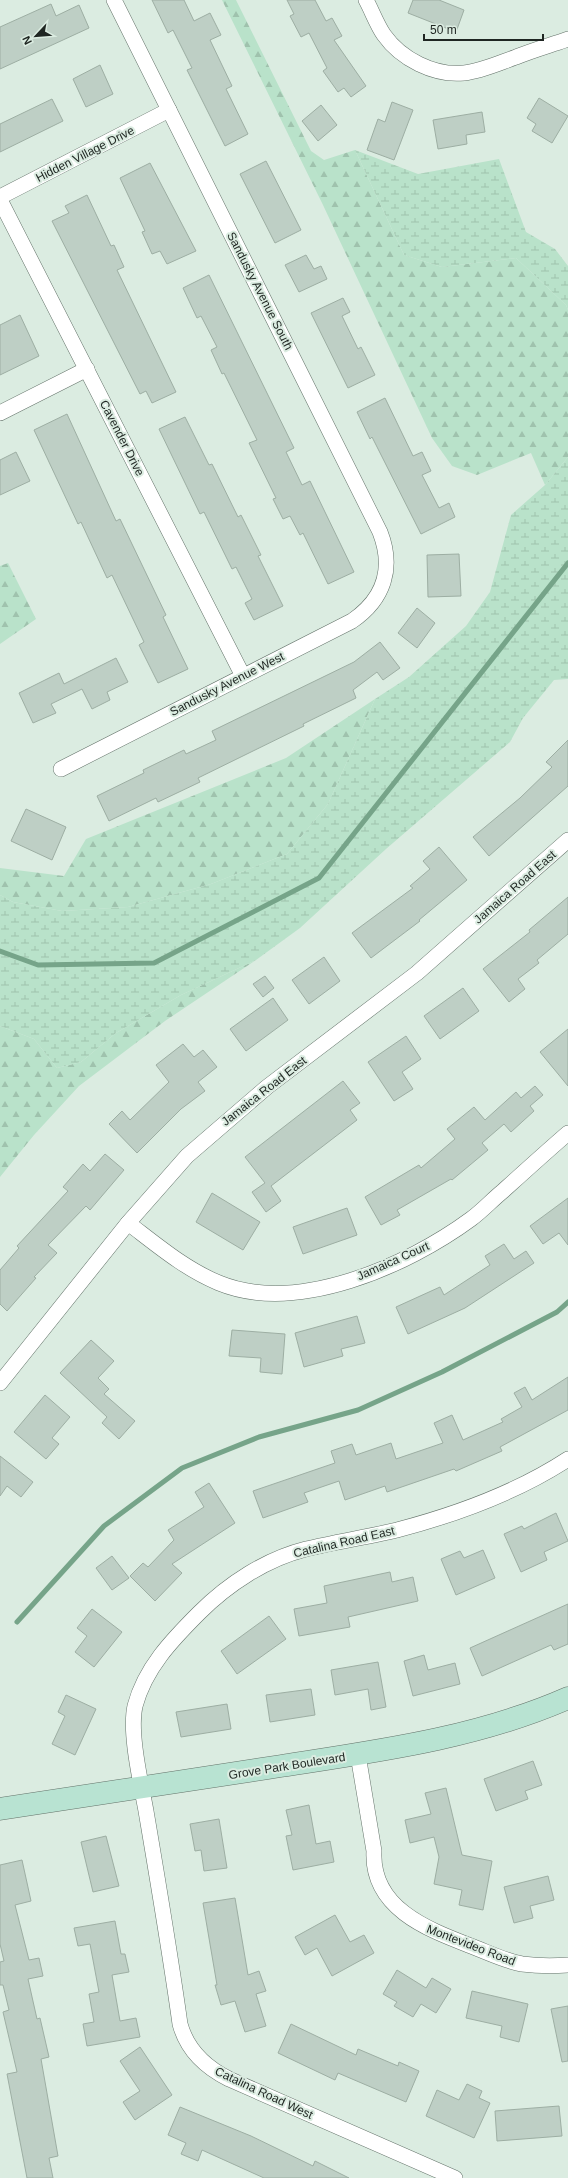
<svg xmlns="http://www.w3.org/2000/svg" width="568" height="2178" font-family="Arial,sans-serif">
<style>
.forest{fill:url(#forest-firs)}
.wetland{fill:url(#wetland-marsh)}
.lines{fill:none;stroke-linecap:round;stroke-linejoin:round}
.stream{stroke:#76a489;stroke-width:5}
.building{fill:#becfc5;stroke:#9daea3}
.street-casing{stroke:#64736a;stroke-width:16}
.secondary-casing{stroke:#64736a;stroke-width:23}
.street{stroke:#fff;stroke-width:15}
.secondary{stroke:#b8e3d2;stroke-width:22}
.labels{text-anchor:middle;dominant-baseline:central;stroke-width:4;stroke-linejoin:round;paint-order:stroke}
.street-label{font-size:12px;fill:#1f2622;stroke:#dbece1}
</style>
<defs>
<pattern id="forest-firs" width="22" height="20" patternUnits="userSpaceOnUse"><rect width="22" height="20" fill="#b9e2ca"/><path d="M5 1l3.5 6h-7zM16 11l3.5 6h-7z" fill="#9fc2ad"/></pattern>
<pattern id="wetland-marsh" width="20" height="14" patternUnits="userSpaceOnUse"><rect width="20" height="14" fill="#b9e2ca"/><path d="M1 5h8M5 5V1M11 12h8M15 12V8" fill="none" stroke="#9fc2ad"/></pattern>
</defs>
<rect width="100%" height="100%" fill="#dbece1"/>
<g class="forest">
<path d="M222,0H236L311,151L324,160L355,150L404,255L442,267L516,258L566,305L568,310V457L545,485L531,453L477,475L452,466L432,438L323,205Z"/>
<path d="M8,563L36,619L0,644V566Z"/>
<path d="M375,699L328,804L287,854L211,884L128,907L62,911L13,902L0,895V868L64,876L86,839L286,758Z"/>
<path d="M256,960L165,1021L79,1086L34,1135L0,1177V1026L34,1039L57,1068L81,1062L116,1033L181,995Z"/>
</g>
<g class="wetland">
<path d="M355,150L418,174L499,159L526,232L555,249L568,266V310L566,305L516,258L442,267L404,255Z"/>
<path d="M568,457V679L554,680L523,718L510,742L386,849L300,928L256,960L181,995L116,1033L81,1062L57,1068L34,1039L0,1026V895L13,902L62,911L128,907L211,884L287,854L328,804L375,699L409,677L466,626L490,592L511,515L545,485Z"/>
</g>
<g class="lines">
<g class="stream">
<path d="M0,951L38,965L154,963L319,878L568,563"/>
<path d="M17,1622L104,1526L182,1468L259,1437L358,1410L442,1372L557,1312L568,1302"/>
</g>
</g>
<g class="building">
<path d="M152,0H184L194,21L210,13L221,35L210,40L232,86L226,89L248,134L225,146L187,70L192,68L173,30L168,33Z"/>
<path d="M287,0H315L326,21L332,18L342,36L334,40L366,86L351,97L344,88L338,92L323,71L327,68L309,33L301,37L290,16L294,14Z"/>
<path d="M413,0H439L464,10L456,32L408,13Z"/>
<path d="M51,4L56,16L79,5L89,28L0,69V27Z"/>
<path d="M100,65L113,94L86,107L73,79Z"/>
<path d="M539,98L568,116L552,143L532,131L536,124L527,118Z"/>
<path d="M52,99L63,121L0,152V124Z"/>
<path d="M392,102L413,110L394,160L367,150L378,119L385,122Z"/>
<path d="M321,105L337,125L318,141L302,121Z"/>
<path d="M482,112L485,132L466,135L467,144L438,149L433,120Z"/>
<path d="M266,161L301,230L275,243L240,174Z"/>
<path d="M150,163L196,251L167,264L160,251L152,254L142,232L145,231L120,178Z"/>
<path d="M87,195L111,246L114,245L124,267L117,270L176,392L152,403L146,391L140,394L52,221L69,213L65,206Z"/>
<path d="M306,255L314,269L321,266L327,279L299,292L285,265Z"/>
<path d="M209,275L294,448L286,452L302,485L310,481L354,572L328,584L303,533L300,535L290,516L283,519L273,499L276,498L249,443L257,440L224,373L222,374L211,350L217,347L201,316L197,318L183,288Z"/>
<path d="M343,298L350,312L342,316L358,349L361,347L375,375L348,388L311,313Z"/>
<path d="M20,315L39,356L0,375V325Z"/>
<path d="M385,398L413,456L422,452L431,471L422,475L439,508L449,503L455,517L421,534L372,437L370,439L357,412Z"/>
<path d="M67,414L116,521L120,519L166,615L163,617L188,669L158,683L139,645L144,642L112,575L107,578L81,522L78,524L34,430Z"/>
<path d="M185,417L209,465L212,464L238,517L241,515L261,555L258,556L283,606L254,620L245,603L252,599L236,567L232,569L204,512L200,514L159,429Z"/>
<path d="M16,452L30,481L0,495V460Z"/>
<path d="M459,554L461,596L428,597L427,555Z"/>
<path d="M417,608L435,623L417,648L398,633Z"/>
<path d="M380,642L400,668L383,680L377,672L353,690L356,698L303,724L304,726L198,778L200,782L158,802L156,798L109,821L97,796L144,773L143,770L184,750L186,754L216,740L212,731L354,662Z"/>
<path d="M116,658L128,682L107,692L110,700L92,709L82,689L51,704L56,713L33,723L19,693L59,673L64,684Z"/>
<path d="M568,740V786L489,856L473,837L520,798L552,767L546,762Z"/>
<path d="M26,809L66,827L52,860L11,841Z"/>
<path d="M439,847L467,880L419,920L420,921L371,958L352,933L413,888L410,886L430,869L423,861Z"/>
<path d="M568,897V934L537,960L539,963L518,979L525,989L509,1002L483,969L530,932L529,930Z"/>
<path d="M324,957L340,981L309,1004L292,980Z"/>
<path d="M265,976L274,988L263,997L253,984Z"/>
<path d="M463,988L479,1011L440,1039L424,1016Z"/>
<path d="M273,998L288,1020L246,1051L230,1029Z"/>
<path d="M568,1029V1086L540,1052Z"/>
<path d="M406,1036L421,1059L402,1072L413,1089L394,1101L368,1062Z"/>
<path d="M183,1044L194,1057L203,1050L217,1067L198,1082L205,1091L181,1109L137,1153L109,1124L122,1111L130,1120L169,1082L156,1065Z"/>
<path d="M343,1081L360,1103L350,1110L357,1120L271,1186L281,1201L266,1212L252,1192L265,1183L245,1157Z"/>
<path d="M535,1086L543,1095L530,1106L534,1111L511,1132L504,1124L482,1143L488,1150L452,1180L451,1179L397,1210L400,1215L381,1225L365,1197L419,1165L421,1168L455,1139L447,1129L474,1107L485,1120L516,1092L521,1098Z"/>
<path d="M105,1154L124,1170L90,1210L86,1206L48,1245L57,1253L34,1277L36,1278L7,1311L0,1304V1270L19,1248L17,1246L68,1191L63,1187L83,1164L90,1171Z"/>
<path d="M212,1193L260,1222L243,1250L196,1222Z"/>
<path d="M568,1198V1245L559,1233L543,1244L530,1226Z"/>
<path d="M347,1208L357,1235L303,1254L293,1227Z"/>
<path d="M504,1244L514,1259L526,1251L534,1263L465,1308L408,1334L396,1307L440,1287L444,1295L490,1265L485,1256Z"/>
<path d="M357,1316L365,1343L341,1349L343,1356L304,1367L295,1333Z"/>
<path d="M232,1330L285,1334L282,1374L260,1372L261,1358L229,1356Z"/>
<path d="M91,1340L114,1361L98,1378L109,1389L104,1394L135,1421L119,1439L102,1423L107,1417L60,1373Z"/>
<path d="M568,1377V1410L500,1447L502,1451L456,1471L454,1469L387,1492L385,1486L345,1500L339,1481L304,1493L308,1502L263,1518L253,1491L335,1463L331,1451L352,1444L356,1455L391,1443L396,1459L443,1443L434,1423L452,1415L463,1440L503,1422L501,1419L522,1407L514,1393L525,1387L532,1400Z"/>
<path d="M45,1395L70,1417L52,1438L59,1444L46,1459L14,1432Z"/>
<path d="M0,1456L33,1482L21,1497L7,1486L0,1496Z"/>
<path d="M209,1483L235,1523L172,1564L182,1573L155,1601L130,1576L143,1563L148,1567L174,1540L168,1530L204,1507L195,1492Z"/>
<path d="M556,1513L568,1541L544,1552L547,1560L521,1572L504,1534L522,1526L524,1529Z"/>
<path d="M483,1550L495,1578L456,1595L441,1559L460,1551L464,1558Z"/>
<path d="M112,1556L129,1578L112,1590L96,1568Z"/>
<path d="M390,1572L392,1582L413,1577L418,1601L348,1617L350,1627L299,1636L294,1609L327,1603L324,1586Z"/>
<path d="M568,1604V1644L554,1650L551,1645L482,1676L470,1648Z"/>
<path d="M92,1609L122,1632L94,1667L75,1652L87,1636L77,1628Z"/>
<path d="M269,1616L286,1639L237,1674L221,1651Z"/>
<path d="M424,1655L428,1670L455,1663L460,1684L413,1696L404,1661Z"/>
<path d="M378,1662L386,1707L371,1710L368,1689L335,1695L331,1670Z"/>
<path d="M311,1689L315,1715L270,1722L266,1695Z"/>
<path d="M66,1695L96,1709L75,1755L52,1744L65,1716L58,1712Z"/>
<path d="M227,1704L231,1729L181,1737L176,1712Z"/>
<path d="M533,1761L542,1785L525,1791L528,1799L496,1811L484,1779Z"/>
<path d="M446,1788L462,1855L492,1861L483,1910L459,1905L462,1890L434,1884L439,1857L434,1837L410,1843L405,1820L431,1814L425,1793Z"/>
<path d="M309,1805L316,1844L330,1841L334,1862L293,1870L286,1836L292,1835L286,1810Z"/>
<path d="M219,1819L227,1868L204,1871L201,1850L195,1851L190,1824Z"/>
<path d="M106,1836L119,1886L93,1892L81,1842Z"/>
<path d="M22,1860L31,1901L15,1905L29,1960L39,1958L43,1976L28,1979L37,2019L40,2018L49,2057L41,2059L58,2156L49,2158L53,2178H27L7,2074L17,2072L3,2012L9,2010L3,1985H0V1962L4,1961L0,1944V1865Z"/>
<path d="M548,1876L554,1900L530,1906L533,1918L514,1923L504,1887Z"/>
<path d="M235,1898L248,1975L259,1971L266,1991L256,1994L266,2026L245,2032L235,2001L221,2005L215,1985H217L203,1903Z"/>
<path d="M335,1915L350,1942L364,1935L374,1953L332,1976L317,1948L305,1955L295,1937Z"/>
<path d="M115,1921L121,1954H125L129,1972L112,1975L120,2021L136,2018L140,2037L87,2046L83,2024L94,2022L89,1994L99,1992L90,1944L78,1946L74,1928Z"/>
<path d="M397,1970L426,1988L432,1978L451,1989L436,2013L421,2004L413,2017L394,2006L397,2002L383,1994Z"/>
<path d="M472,1991L528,2004L519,2042L500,2037L502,2026L466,2018Z"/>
<path d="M568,2006V2061L562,2062L551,2009Z"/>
<path d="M291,2024L356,2055L358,2049L398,2066L399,2062L419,2071L406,2102L338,2073L335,2080L278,2053Z"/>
<path d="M140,2047L172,2095L135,2120L123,2102L140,2091L120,2061Z"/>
<path d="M467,2084L482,2091L479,2098L490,2103L474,2138L426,2116L437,2090L459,2100Z"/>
<path d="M559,2106L562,2136L497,2141L495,2111Z"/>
<path d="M180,2107L251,2136L313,2166L315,2161L349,2178H264L202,2150L198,2161L181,2154L186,2143L168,2135Z"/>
</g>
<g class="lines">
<g class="street-casing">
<g id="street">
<path d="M366,0C372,11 377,25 384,35C401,59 434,76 464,73C482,71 499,63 516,57C533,50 551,45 568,39"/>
<path d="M0,197L169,110"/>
<path d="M0,200L243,676"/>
<path d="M0,413L87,369"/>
<path d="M61,769L352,621C384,599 394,568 380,532L114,0"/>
<path d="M128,1223C157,1245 185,1269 219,1283C297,1315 407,1266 471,1219C482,1211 492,1200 503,1191C524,1172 546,1152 568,1133"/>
<path d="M0,1383L128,1223L187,1156L267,1087L417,973L568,840"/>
<path d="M358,1755L374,1851C371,1908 427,1929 471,1946C487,1952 505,1961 522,1964C538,1966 553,1966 568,1965"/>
<path d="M455,2178L229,2079C205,2067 187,2050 180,2024C170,1952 158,1882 146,1811C141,1783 129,1733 135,1706C145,1668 172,1640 199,1613C228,1584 266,1559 306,1549C336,1542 367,1537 397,1530C458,1514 516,1493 568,1459"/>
</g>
</g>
<g class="secondary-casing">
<path id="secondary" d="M0,1809C94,1795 187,1780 281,1766C378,1751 477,1738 568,1698"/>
</g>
<use href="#street" class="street"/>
<use href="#secondary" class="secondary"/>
</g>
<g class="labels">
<g class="street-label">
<text transform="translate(85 154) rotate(-27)">Hidden Village Drive</text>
<text transform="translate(260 291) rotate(63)">Sandusky Avenue South</text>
<text transform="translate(122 438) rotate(63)">Cavender Drive</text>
<text transform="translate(227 684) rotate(-27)">Sandusky Avenue West</text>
<text transform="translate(515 887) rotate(-41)">Jamaica Road East</text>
<text transform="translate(264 1091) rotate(-38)">Jamaica Road East</text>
<text transform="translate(393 1261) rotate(-24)">Jamaica Court</text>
<text transform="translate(344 1542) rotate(-13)">Catalina Road East</text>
<text transform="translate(287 1766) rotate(-9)">Grove Park Boulevard</text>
<text transform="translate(471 1945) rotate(21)">Montevideo Road</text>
<text transform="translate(264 2093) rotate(25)">Catalina Road West</text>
</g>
</g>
<g transform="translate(36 36) rotate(244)" stroke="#dbece1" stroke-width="3" paint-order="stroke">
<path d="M0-3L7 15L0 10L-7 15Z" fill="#1f2622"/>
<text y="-6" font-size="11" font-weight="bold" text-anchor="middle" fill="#1f2622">N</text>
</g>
<path d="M424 34v6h119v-6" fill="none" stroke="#1f2622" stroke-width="2"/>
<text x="430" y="34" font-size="12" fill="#1f2622" stroke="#dbece1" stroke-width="3" paint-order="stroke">50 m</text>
</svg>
